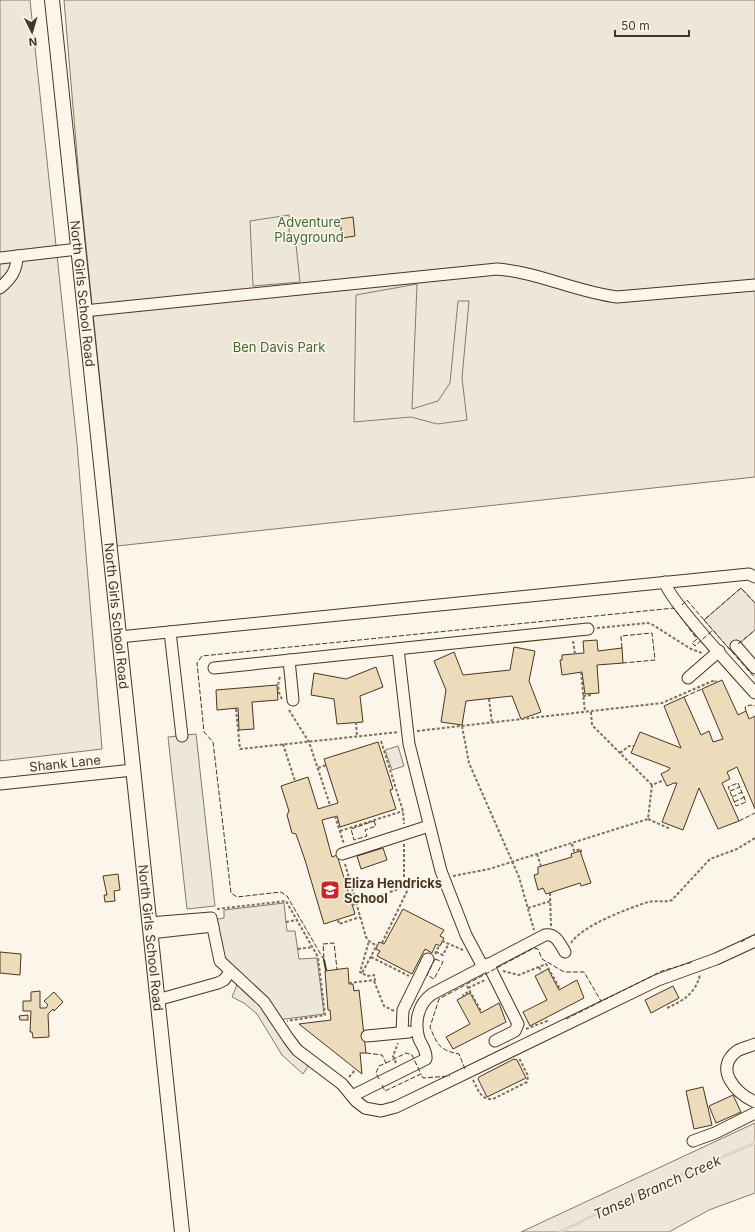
<svg xmlns="http://www.w3.org/2000/svg" width="755" height="1232" font-family="Inter,sans-serif">
<style>
.green{fill:#ede6d9;stroke:#887966}
.parking{fill:#ede7d9;stroke:#887966}
.lines{fill:none;stroke-linecap:round;stroke-linejoin:round}
.stream{stroke:#dcd4c6;stroke-width:3}
.building{fill:#ecdcbc;stroke:#4a3520}
.minor-casing{stroke:#4a3520;stroke-width:13}
.major-casing{stroke:#4a3520;stroke-width:16}
.path{stroke:#7f6f5c;stroke-width:2;stroke-dasharray:3 2;stroke-linecap:butt}
.minor{stroke:#fbf6e9;stroke-width:11}
.major{stroke:#fbf6e9;stroke-width:14}
.fence{stroke:#4a3520;stroke-width:1;stroke-dasharray:5 2;stroke-linecap:butt}
.wall{stroke:#4a3520;stroke-width:2}
.labels{text-anchor:middle;dominant-baseline:central;stroke-width:3;stroke-linejoin:round;paint-order:stroke}
.park-label{font-size:13px;fill:#436837;stroke:#fbf6e9}
.street-label{font-size:13px;fill:#4a3520;stroke:#fbf6e9}
.poi-label{font-size:13px;font-weight:bold;fill:#4a3520;stroke:#fbf6e9;text-anchor:start}
.water-label{font-size:14px;font-style:italic;fill:#4a3520;stroke:#fbf6e9}
</style>
<rect width="100%" height="100%" fill="#fbf6e9"/>
<g class="green">
<path d="M0,0H30L77,444L102,749L0,761Z"/>
<path d="M64,0H755V477L117,546L79,178Z"/>
<path d="M741,588L755,603V630L731,651L704,620Z"/>
<path d="M398,746L404,766L392,770L385,750Z"/>
<path d="M755,1123V1193L709,1210L669,1232H521Z"/>
</g>
<g class="parking">
<path d="M289,215V230L290,237L296,245L300,282L253,286L250,221Z"/>
<path d="M417,284L412,409L438,401L450,383L458,301H469L462,378L467,420L437,424L411,417L354,422L356,295Z"/>
<path d="M196,734L215,906L187,909L168,737Z"/>
<path d="M284,903L287,931H295L299,959L317,958L324,1014L277,1020L311,1062L303,1074L282,1055L257,1014L244,1003L232,997L239,980L224,967L212,920L224,918V910Z"/>
</g>
<g class="lines">
<path class="stream" d="M560,1232L628,1198L755,1143"/>
</g>
<g class="building">
<path d="M353,217L355,236L342,238L340,219Z"/>
<path d="M597,640L598,651L622,648L623,663L597,665L599,693L585,694L582,672L562,675L560,660H562V655L584,653L583,641Z"/>
<path d="M514,647L535,651L529,681L541,712L521,719L512,696L466,701L462,725L441,722L446,690L434,661L454,652L463,675L510,670Z"/>
<path d="M376,667L383,687L360,696L363,722L337,724L334,699L311,695L314,673L346,679Z"/>
<path d="M722,680L738,715L746,711L749,719L755,716V809L737,767L727,772L730,779L722,783L739,821L718,829L699,788L683,830L662,822L677,783H674L667,786L661,774L669,770L670,768L631,753L640,732L681,748L664,706L684,697L701,735L709,731L713,742L723,739L702,689Z"/>
<path d="M277,685L278,700L252,702L254,729L239,730L238,708L217,710L216,690Z"/>
<path d="M378,742L393,789L390,790L396,809L340,827L337,816L322,820L332,857L337,855L355,914L324,924L305,860L296,834L292,833L287,815L289,811L281,786L308,777L318,809L338,803L324,759Z"/>
<path d="M383,848L387,860L361,869L357,856Z"/>
<path d="M580,851L591,883L581,886L580,883L546,894L543,888L538,890L534,875L538,874V867L572,857L571,854Z"/>
<path d="M118,874L120,890L114,891L115,901L105,902L104,895H107L103,876Z"/>
<path d="M403,909L444,930L440,936L444,938L440,946L436,944L432,953L425,949L412,974L377,956L380,951L376,949L379,942L384,944Z"/>
<path d="M0,952L21,954L20,975L0,973Z"/>
<path d="M348,968L349,984H353L354,991L359,990L366,1053H360L362,1074L299,1024L331,1020L330,1010H328L325,971Z"/>
<path d="M548,969L559,990L577,980L584,998L530,1026L523,1012L547,1000L535,976Z"/>
<path d="M673,986L679,998L651,1013L645,1000Z"/>
<path d="M40,991V1008H46L48,1005L44,1001L54,992L63,1002L54,1011L53,1009L48,1014L49,1037L33,1038L32,1032H30L31,1011H23V1001H31V992Z"/>
<path d="M470,993L481,1013L499,1003L506,1022L453,1049L446,1037L470,1024L457,1000Z"/>
<path d="M28,1015V1020H20L19,1016Z"/>
<path d="M514,1059L517,1060L526,1078L487,1097L478,1079L479,1077Z"/>
<path d="M703,1087L712,1125L694,1129L686,1091Z"/>
<path d="M733,1095L741,1112L716,1123L709,1106Z"/>
</g>
<g class="lines">
<g class="minor-casing">
<g id="minor">
<path d="M0,258L78,249"/>
<path d="M0,288C11,278 17,271 17,256"/>
<path d="M84,311L497,269C538,272 576,292 617,297L755,285"/>
<path d="M665,582C667,598 740,676 755,693"/>
<path d="M170,632L182,736"/>
<path d="M119,637L749,574L755,577"/>
<path d="M736,646L755,668"/>
<path d="M398,649L409,744L441,871L466,935L483,967"/>
<path d="M289,660L293,700"/>
<path d="M214,668L588,629"/>
<path d="M688,678L719,651"/>
<path d="M0,784L133,770"/>
<path d="M342,854L429,826"/>
<path d="M149,923L211,918L220,961L264,1002L288,1038L297,1050L342,1084L356,1101L365,1108L381,1111L396,1107L658,980L716,959L755,941"/>
<path d="M150,933L213,926"/>
<path d="M488,964L518,1024L515,1031L495,1041"/>
<path d="M157,1000L218,983L224,980L230,972"/>
<path d="M402,1032L403,1010L428,959"/>
<path d="M367,1036L409,1032"/>
<path d="M755,1044C749,1047 742,1048 737,1051C713,1069 736,1093 755,1102"/>
<path d="M352,1096L426,1059C427,1051 422,1046 419,1039C414,1022 418,1004 432,994L545,935C556,933 560,944 565,952"/>
<path d="M693,1141L715,1133L755,1113"/>
</g>
</g>
<g class="major-casing">
<g id="major">
<path id="s1" d="M52,0L182,1232"/>
</g>
</g>
<g class="path">
<path d="M597,628L648,623L653,625L691,649L702,653"/>
<path d="M573,641L575,654"/>
<path d="M581,672L585,712"/>
<path d="M280,677C277,684 278,693 282,699"/>
<path d="M583,696L592,695V694"/>
<path d="M489,699L492,723"/>
<path d="M236,709L240,749L399,732"/>
<path d="M289,710L309,742L330,805"/>
<path d="M591,712L592,725L652,785"/>
<path d="M356,722L357,737"/>
<path d="M462,726L469,763L519,877L534,930"/>
<path d="M417,731L662,703L715,680L716,683"/>
<path d="M381,741L403,811L404,824"/>
<path d="M283,744L295,781"/>
<path d="M620,753L629,746H634"/>
<path d="M318,768L326,765"/>
<path d="M335,816L344,844"/>
<path d="M648,819L668,828L669,825"/>
<path d="M340,831L403,811"/>
<path d="M404,844V880L406,887"/>
<path d="M572,844L574,851L581,849V853"/>
<path d="M537,854L541,866"/>
<path d="M345,864L366,937L369,941L377,946"/>
<path d="M453,876L489,869L648,819L652,785L664,780"/>
<path d="M550,893L551,926"/>
<path d="M352,905L419,882L433,880"/>
<path d="M528,908L551,901"/>
<path d="M217,909L286,901L318,957L325,1015L287,1021"/>
<path d="M338,920L339,924L360,917"/>
<path d="M286,922L297,920"/>
<path d="M442,941L463,950"/>
<path d="M382,943L410,885"/>
<path d="M571,943C583,925 627,909 648,902C656,900 664,903 672,900L710,859L737,849L755,838"/>
<path d="M298,949L313,947"/>
<path d="M436,952L443,955L448,945"/>
<path d="M435,954L439,946"/>
<path d="M371,957L409,976"/>
<path d="M539,967L542,973"/>
<path d="M503,971L519,975L546,964L560,989"/>
<path d="M362,973L360,972L369,941"/>
<path d="M374,981L384,1006L394,1011"/>
<path d="M349,983L375,980L374,975L367,976L362,973L377,945"/>
<path d="M467,986L482,1013"/>
<path d="M468,988L485,980"/>
<path d="M464,997L463,995L470,991"/>
<path d="M667,1008C684,1000 695,994 700,975"/>
<path d="M526,1029L547,1021L545,1018"/>
<path d="M396,1063L393,1056L398,1043"/>
<path d="M349,1077L356,1069"/>
<path d="M473,1080C478,1089 480,1100 493,1099L527,1082L528,1076L519,1058"/>
</g>
<use href="#minor" class="minor"/>
<use href="#major" class="major"/>
<g class="fence">
<path d="M682,605L687,600L704,620L741,588L755,603"/>
<path d="M676,611L697,639L692,643L695,646L713,630"/>
<path d="M704,620L755,678"/>
<path d="M738,644L755,630"/>
<path d="M622,648L621,636L652,633L655,660L623,663"/>
<path d="M684,697L702,689"/>
<path d="M746,711L745,707L750,705L755,706"/>
<path d="M738,783L746,802L736,806L728,787Z"/>
<path d="M730,791L740,787"/>
<path d="M732,797L742,792"/>
<path d="M734,802L745,797"/>
<path d="M374,821L376,826L365,830L367,836L354,840L351,829Z"/>
<path d="M739,821L755,813"/>
<path d="M741,942L755,934"/>
<path d="M324,958L323,944L334,943L337,969"/>
<path d="M435,959L443,962L434,979L427,975Z"/>
<path d="M324,960L287,896L281,892L237,897L231,893L213,742L204,732L197,663L202,656L674,608L676,610"/>
<path d="M566,1019L662,971L693,962"/>
<path d="M366,1053L382,1055L386,1063L379,1066L376,1073L379,1079"/>
<path d="M386,1063L406,1053L412,1055L421,1074"/>
<path d="M465,1069L459,1054C439,1050 437,1044 430,1027L439,999L534,948L538,949L542,959L564,972H584L601,1001"/>
<path d="M382,1085L385,1091L421,1074L423,1078L450,1076"/>
</g>
<path class="wall" d="M324,960L326,970"/>
</g>
<defs>
<g id="school-square" transform="scale(1)"><rect x="-9" y="-9" width="18" height="18" rx="4" fill="#c62828" stroke="#fbf6e9"/><path d="M0-5L7-2L0 1L-7-2ZM-4 1L0 2.5L4 1V4Q0 6-4 4Z" fill="#fff"/></g>
</defs>
<g fill-rule="evenodd">
<use href="#school-square" x="330" y="890"/>
</g>
<g class="labels">
<g class="park-label">
<text x="309" y="222">Adventure<tspan x="309" dy="15">Playground</tspan></text>
<text x="279" y="347">Ben Davis Park</text>
</g>
<g class="street-label">
<text stroke="none"><textPath href="#s1" startOffset="295">North Girls School Road</textPath></text>
<text stroke="none"><textPath href="#s1" startOffset="619">North Girls School Road</textPath></text>
<text transform="translate(65 763) rotate(-6)">Shank Lane</text>
<text stroke="none"><textPath href="#s1" startOffset="943">North Girls School Road</textPath></text>
</g>
<g class="poi-label">
<text x="344" y="883">Eliza Hendricks<tspan x="344" dy="15">School</tspan></text>
</g>
<g class="water-label">
<text transform="translate(657 1187) rotate(-24)">Tansel Branch Creek</text>
</g>
</g>
<g transform="translate(32 32) rotate(175)" stroke="#fbf6e9" stroke-width="3" paint-order="stroke">
<path d="M0-3L7 15L0 10L-7 15Z" fill="#4a3520"/>
<text y="-6" font-size="11" font-weight="bold" text-anchor="middle" fill="#4a3520">N</text>
</g>
<path d="M615 30v6h74v-6" fill="none" stroke="#4a3520" stroke-width="2"/>
<text x="621" y="30" font-size="12" fill="#4a3520" stroke="#fbf6e9" stroke-width="3" paint-order="stroke">50 m</text>
</svg>
